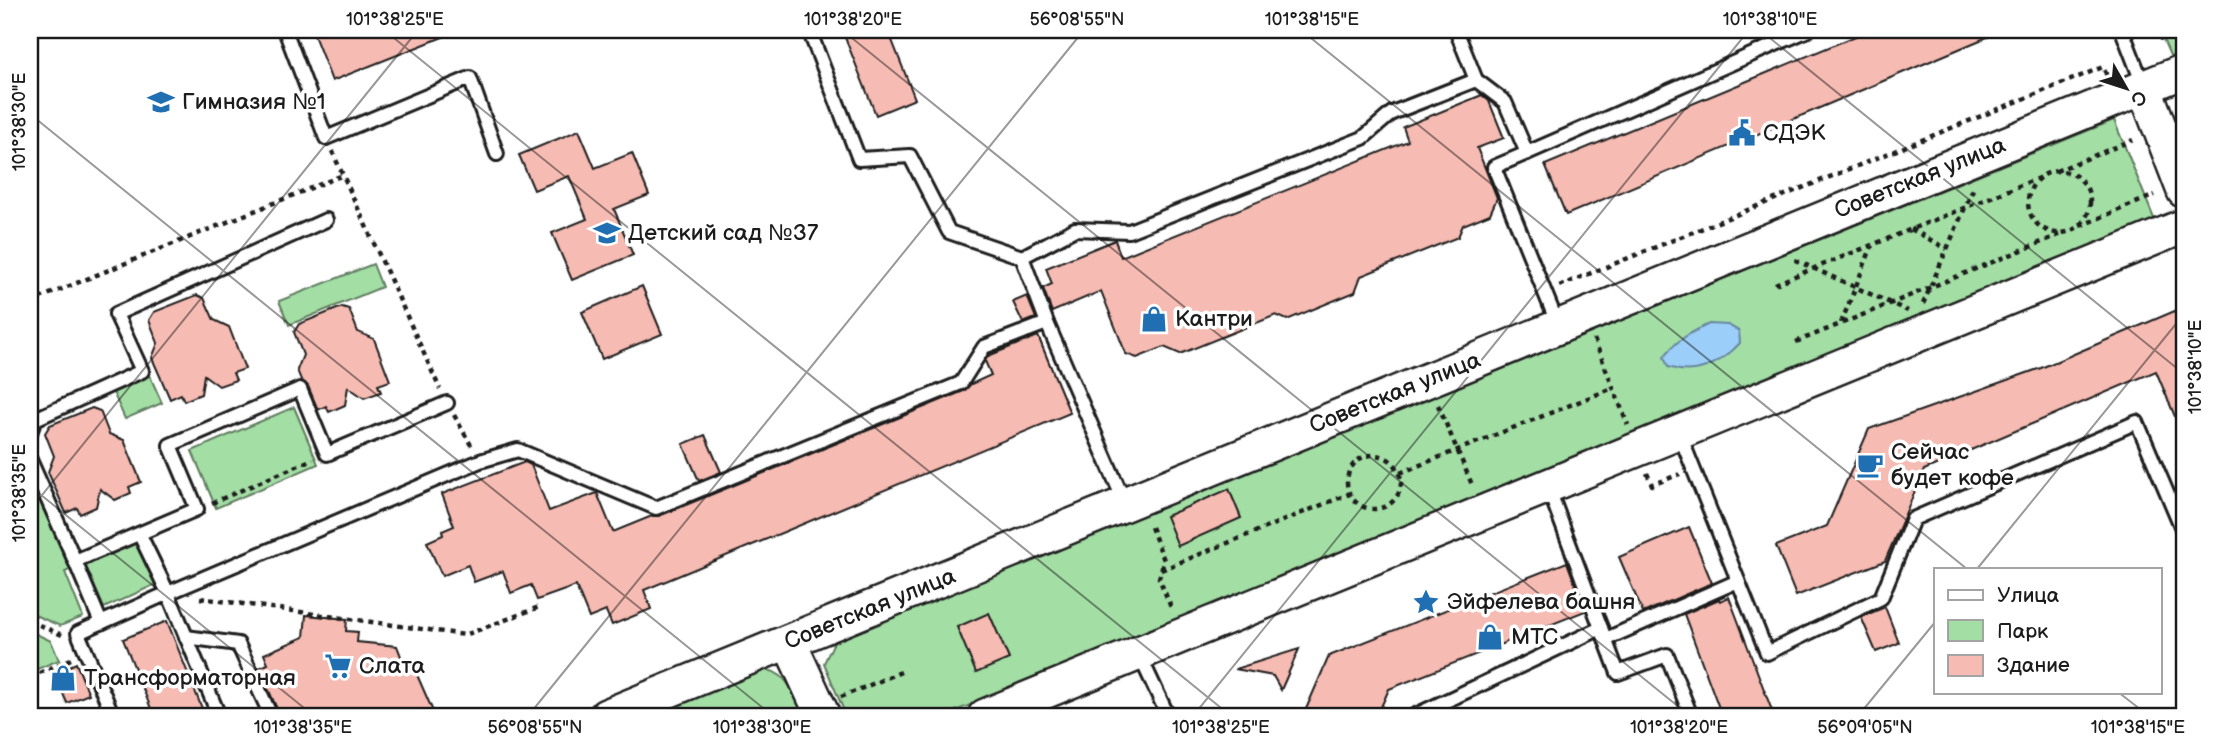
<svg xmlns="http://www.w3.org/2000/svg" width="2214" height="746" font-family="'Balsamiq Sans',sans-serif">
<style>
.green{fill:#a3dea5;stroke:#607d60;stroke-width:2}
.water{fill:#9bcef8;stroke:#6887a0;stroke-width:2}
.building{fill:#f6bbb2;stroke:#1c1c1c;stroke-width:2}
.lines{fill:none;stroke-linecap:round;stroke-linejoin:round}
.lane-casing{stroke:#1c1c1c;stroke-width:18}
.secondary-casing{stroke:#1c1c1c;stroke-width:38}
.path{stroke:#1c1c1c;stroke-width:4.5;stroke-dasharray:5 5;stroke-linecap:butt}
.lane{stroke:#fff;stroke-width:12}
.secondary{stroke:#fff;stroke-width:33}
.ticks{fill:none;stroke:#1c1c1c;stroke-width:2;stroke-opacity:0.45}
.labels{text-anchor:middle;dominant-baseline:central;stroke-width:7;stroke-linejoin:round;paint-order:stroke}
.poi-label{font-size:23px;fill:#1c1c1c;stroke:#fff;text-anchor:start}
.street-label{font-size:23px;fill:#1c1c1c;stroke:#fff}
.neatline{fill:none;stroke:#1c1c1c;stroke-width:2.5}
.ticks-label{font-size:18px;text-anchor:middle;fill:#1c1c1c}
</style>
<rect width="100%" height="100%" fill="#fff"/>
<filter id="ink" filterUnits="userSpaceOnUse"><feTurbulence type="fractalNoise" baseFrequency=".0143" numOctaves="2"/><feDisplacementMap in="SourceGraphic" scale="14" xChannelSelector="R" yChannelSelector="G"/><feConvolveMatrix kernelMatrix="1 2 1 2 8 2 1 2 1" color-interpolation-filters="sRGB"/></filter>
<g filter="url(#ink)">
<g class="green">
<path d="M2159,30H2184V53L2171,58Z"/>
<path d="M2114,120L2157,226L943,716H846L824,663L835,640Z"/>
<path d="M373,264L382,287L289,325L279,301Z"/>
<path d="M149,374L162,403L125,419L112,390Z"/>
<path d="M294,407L318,464L216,508L192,451Z"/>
<path d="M30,470L72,569L65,572L83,617L60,626L30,613Z"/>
<path d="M147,538L165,580L104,608L85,565Z"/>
<path d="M30,631L51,641L59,660L30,672Z"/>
<path d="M761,669C788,670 794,695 804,716H641Z"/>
</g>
<path class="water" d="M1709,324L1728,325L1739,331L1740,343C1721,363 1696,377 1668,367L1664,357C1676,340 1690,333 1709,324Z"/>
<g class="building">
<path d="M312,30H458V31L332,81Z"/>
<path d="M842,30H888L915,99L876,115Z"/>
<path d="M1870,30H2004L1566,215L1545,165Z"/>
<path d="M1482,95L1489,101L1504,138L1477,148L1497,198L1490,214L1463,225L1458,237L1361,276L1355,292L1287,320L1276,315L1180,354L1164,347L1137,358L1126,354L1101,291L1052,312L1043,288L1052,284L1046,268L1115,240L1121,257L1408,141L1403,127Z"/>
<path d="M579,130L595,168L632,153L649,195L614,209L633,255L572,280L552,233L587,219L569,176L534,190L519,155Z"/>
<path d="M642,286L662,334L602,359L582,312Z"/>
<path d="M197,295L204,298L214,320L229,327L245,369L233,373L236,380L219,386L204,375L201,394L184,401L181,394L170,399L152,358L158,343L149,320L154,312Z"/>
<path d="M1027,296L1036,318L1023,323L1013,302Z"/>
<path d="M342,307L349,309L358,332L374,339L390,381L378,385L381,392L364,398L348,387L345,405L329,412L326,406L318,410L308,386L301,380L297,370L303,355L294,332L299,324Z"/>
<path d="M2184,307V438L2156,371L1924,470L1885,561L1796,596L1776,546L1827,526L1869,429L2041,368Z"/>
<path d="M1038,336L1070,413L644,590L651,609L612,625L606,611L589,618L576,586L537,600L531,585L511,593L503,571L474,582L468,565L442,576L427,542L443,535L442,531L454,526L442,494L525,462L531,465L549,511L597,493L613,532L652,516H659L964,391L971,384L991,375L985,361L988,356Z"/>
<path d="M92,408L100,411L109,434L124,440L141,482L129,487L131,493L115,500L100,489L96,507L80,514L77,508L66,513L48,472L54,456L45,433L50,425Z"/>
<path d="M705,435L721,472L699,481L683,444Z"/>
<path d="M1229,489L1241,518L1178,546L1166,516Z"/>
<path d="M1689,527L1712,583L1643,613L1619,557Z"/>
<path d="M1567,562L1585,611L1389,689L1377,716H1303L1329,656Z"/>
<path d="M1729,597L1774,716H1722L1684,614L1719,599L1720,601Z"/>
<path d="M1885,607L1899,643L1876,652L1861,617Z"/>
<path d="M989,613L1009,659L976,673L957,627Z"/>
<path d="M306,615L347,619L346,631L358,632L357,642L397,646L404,664L411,661L435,716H280L259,668L268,664L264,654L304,637Z"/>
<path d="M167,621L205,716H154L123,639Z"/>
<path d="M1299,649L1281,690L1273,676L1235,669Z"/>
<path d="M76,663L89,694L67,703L54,673Z"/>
</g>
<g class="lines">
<g class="lane-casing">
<g id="lane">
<path d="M285,30L326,138L470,78L497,154"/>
<path d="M809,30L859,159L910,156L949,232L1022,257"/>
<path d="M1456,30L1476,80L1505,102L1527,153L1494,167L1558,325"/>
<path d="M2122,30L2144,87"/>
<path d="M1527,153L1808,30"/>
<path d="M30,433L35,419L142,371L116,314L326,220"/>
<path d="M1679,433L1767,653L1881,598L1913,519L2137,422L2184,533"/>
<path d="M30,460L75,561"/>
<path d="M1124,501L1047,323L1022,257L1075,229L1129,231L1363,138L1392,113L1476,80"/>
<path d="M101,623L75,561L197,509L170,445L300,389L327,454L447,403"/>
<path d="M1601,628L1618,673L1667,655L1691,716"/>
<path d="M186,637L238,644L271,716"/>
<path d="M1606,639L1738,581"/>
<path d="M1139,654L1168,716"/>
<path d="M113,716L78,633L168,593L140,535"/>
<path d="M219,716L168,593L480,461L518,450L656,508L961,383L984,347L1047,323"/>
<path d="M1414,716L1601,628L1548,487"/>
</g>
</g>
<g class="secondary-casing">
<g id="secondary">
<path d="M2144,87L2184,191"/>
<path d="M789,642L823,716"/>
<path d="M606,716L2184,71"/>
<path d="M985,716L2184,226"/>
</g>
</g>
<g class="path">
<path d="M2156,30L2159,39L2182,30"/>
<path d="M332,151L440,389"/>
<path d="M2056,171L2133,140"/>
<circle cx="2059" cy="202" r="31"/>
<path d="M2080,226L2155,195"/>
<path d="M1911,229L1947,249"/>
<path d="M1795,260L1908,311"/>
<path d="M1775,284L2041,177"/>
<path d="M1559,286L2103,67L2107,76"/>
<path d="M30,302L343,175"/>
<path d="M1923,304L1974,187"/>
<path d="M1841,323L1872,246"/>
<path d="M1594,339L1628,425"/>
<path d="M1796,342L2064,233"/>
<path d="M1438,405L1473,487"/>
<path d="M454,415L472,447"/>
<circle cx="1374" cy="482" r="27"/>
<path d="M1400,473L1613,388"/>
<path d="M1647,473L1652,485L1680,474"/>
<path d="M212,503L313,459"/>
<path d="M1151,527L1164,560L1159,578L1172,610"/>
<path d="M1161,570L1349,494"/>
<path d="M200,598L465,635L542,606"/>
<path d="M30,621L62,635"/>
<path d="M30,677L71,659"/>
<path d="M841,697L901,672"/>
</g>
<use href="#lane" class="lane"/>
<use href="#secondary" class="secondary"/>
</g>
</g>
<path class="ticks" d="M384,30L1231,716M842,30L1690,716M1301,30L1967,569M1760,30L2184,374M30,114L773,716M30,486L314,716M30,510L418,30M1977,569L2184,314M2118,692L2149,716M528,716L1084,30M1193,716L1749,30M1858,716L1936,621"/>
<defs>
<g id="school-bare" transform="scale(2.1)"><path d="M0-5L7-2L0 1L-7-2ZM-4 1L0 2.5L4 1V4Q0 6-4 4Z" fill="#1f6fb2" stroke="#fff" stroke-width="2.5" paint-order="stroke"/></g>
<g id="civic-bare" transform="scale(2.1)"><path d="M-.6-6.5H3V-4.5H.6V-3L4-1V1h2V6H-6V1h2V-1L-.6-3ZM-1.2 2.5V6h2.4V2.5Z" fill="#1f6fb2" stroke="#fff" stroke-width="2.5" paint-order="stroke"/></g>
<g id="shop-bare" transform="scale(2.1)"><path d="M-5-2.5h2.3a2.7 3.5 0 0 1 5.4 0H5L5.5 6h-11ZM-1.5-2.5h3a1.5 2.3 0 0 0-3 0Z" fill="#1f6fb2" stroke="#fff" stroke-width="2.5" paint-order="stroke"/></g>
<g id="cafe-bare" transform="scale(2.1)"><path d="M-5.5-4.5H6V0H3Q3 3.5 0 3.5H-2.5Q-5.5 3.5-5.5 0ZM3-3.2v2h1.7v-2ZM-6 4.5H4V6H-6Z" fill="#1f6fb2" stroke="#fff" stroke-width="2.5" paint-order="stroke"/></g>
<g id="sight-bare" transform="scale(2.1)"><path d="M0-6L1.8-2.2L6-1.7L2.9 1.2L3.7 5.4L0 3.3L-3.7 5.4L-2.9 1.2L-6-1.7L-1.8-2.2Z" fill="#1f6fb2" stroke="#fff" stroke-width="2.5" paint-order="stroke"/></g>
<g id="supermarket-bare" transform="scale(2.1)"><path d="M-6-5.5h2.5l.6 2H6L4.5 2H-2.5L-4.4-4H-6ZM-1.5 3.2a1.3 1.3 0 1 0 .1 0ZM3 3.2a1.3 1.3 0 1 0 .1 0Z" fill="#1f6fb2" stroke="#fff" stroke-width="2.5" paint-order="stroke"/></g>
</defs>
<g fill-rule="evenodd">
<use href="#school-bare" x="161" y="102"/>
<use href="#civic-bare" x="1742" y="133"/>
<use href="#school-bare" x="607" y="233"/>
<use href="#shop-bare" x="1154" y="319"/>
<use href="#cafe-bare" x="1870" y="465"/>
<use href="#sight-bare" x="1426" y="602"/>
<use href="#shop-bare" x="1490" y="637"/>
<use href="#supermarket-bare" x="338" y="666"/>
<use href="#shop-bare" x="63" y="678"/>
</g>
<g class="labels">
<g class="poi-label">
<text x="182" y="102">Гимназия №1</text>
<text x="1763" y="133">СДЭК</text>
<text x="628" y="233">Детский сад №37</text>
<text x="1175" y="319">Кантри</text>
<text x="1891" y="452">Сейчас<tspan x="1891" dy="26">будет кофе</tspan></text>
<text x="1447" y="602">Эйфелева башня</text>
<text x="1511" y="637">МТС</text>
<text x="359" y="666">Слата</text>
<text x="84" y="678">Трансформаторная</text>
</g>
<g class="street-label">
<text transform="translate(1920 178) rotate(-22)">Советская улица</text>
<text transform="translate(1395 393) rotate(-22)">Советская улица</text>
<text transform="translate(870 609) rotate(-22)">Советская улица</text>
</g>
</g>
<rect width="2214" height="746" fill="none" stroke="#fff" stroke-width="77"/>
<rect x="1934" y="568" width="228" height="126" fill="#ffffff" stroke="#a4a4a4" stroke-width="2"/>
<rect x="1948" y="590" width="35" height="10" fill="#ffffff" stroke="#a4a4a4" stroke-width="2"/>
<text x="1997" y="602" font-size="21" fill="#1c1c1c">Улица</text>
<rect x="1948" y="620" width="35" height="21" fill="#a3dea5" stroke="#a4a4a4" stroke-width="2"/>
<text x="1997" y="638" font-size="21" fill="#1c1c1c">Парк</text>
<rect x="1948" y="655" width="35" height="21" fill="#f6bbb2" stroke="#a4a4a4" stroke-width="2"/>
<text x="1997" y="672" font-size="21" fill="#1c1c1c">Здание</text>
<g transform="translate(2126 88) rotate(129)" stroke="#ffffff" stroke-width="5" paint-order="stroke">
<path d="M0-5L12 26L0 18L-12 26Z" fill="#1c1c1c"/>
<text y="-10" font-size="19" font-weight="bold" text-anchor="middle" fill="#1c1c1c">С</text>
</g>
<rect x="38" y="38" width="2138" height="670" class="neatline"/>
<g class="ticks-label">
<text x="395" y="25">101°38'25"E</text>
<text x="853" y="25">101°38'20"E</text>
<text x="1077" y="25">56°08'55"N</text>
<text x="1312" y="25">101°38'15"E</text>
<text x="1770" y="25">101°38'10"E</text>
<text transform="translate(19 122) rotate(-90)" y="6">101°38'30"E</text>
<text transform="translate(2195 367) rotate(-90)" y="6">101°38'10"E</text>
<text transform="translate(19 493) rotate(-90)" y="6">101°38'35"E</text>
<text x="303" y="733">101°38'35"E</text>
<text x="535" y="733">56°08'55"N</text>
<text x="762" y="733">101°38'30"E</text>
<text x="1221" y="733">101°38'25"E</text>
<text x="1679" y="733">101°38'20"E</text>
<text x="1865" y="733">56°09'05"N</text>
<text x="2138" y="733">101°38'15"E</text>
</g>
</svg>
